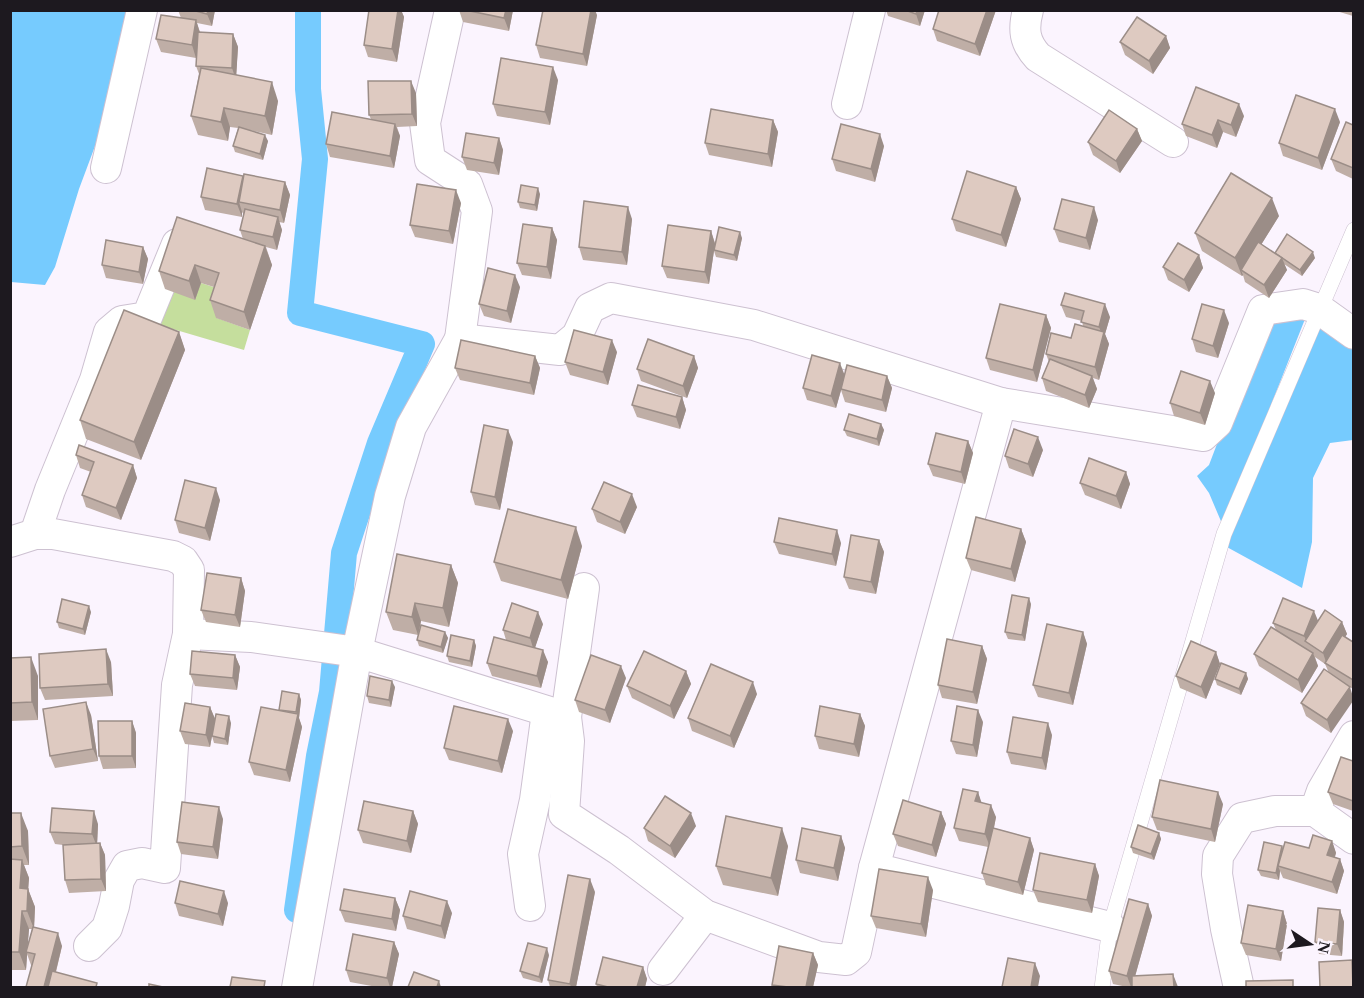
<svg xmlns="http://www.w3.org/2000/svg" width="1364" height="998" font-family="'Times New Roman',serif">
<style>
.green{fill:#c5de9d}
.water{fill:#76cbfe}
.lines{fill:none;stroke-linecap:round;stroke-linejoin:round}
.canal{stroke:#76cbfe;stroke-width:26}
.lane-casing{stroke:#cdc1d1;stroke-width:16}
.street-casing{stroke:#cdc1d1;stroke-width:32}
.lane{stroke:#fff;stroke-width:15}
.street{stroke:#fff;stroke-width:30}
.wall{fill:#bfaea6;fill-rule:evenodd}
.shaded-wall{fill:#9b8d87}
.building{fill:#decac1;stroke:#9b8d87;stroke-width:1.5}
</style>
<rect width="100%" height="100%" fill="#fbf4fe"/>
<path class="green" d="M201,283L226,291L217,318L250,330L244,350L149,322L165,289Z"/>
<g class="water">
<path d="M10,11H132L110,106L79,189L55,267L45,285L11,282Z"/>
<path d="M1307,314L1223,526L1209,493L1197,476L1209,465L1265,318Z"/>
<path d="M1319,322L1353,344V440L1330,443L1313,478L1312,542L1302,588L1225,546Z"/>
</g>
<g class="lines">
<path class="canal" d="M297,910L319,756L332,692L344,553L380,443L422,344L300,313L315,159L308,89V10"/>
<g class="lane-casing">
<path id="lane" d="M1102,988L1110,927L1224,534L1354,230"/>
</g>
<g class="street-casing">
<g id="street">
<path d="M450,10L425,123L430,160L467,184L477,211L460,339"/>
<path d="M1028,10C1023,29 1024,42 1038,57L1173,142"/>
<path d="M847,104L870,10"/>
<path d="M106,168L142,10"/>
<path d="M35,534L50,490L95,380L109,332L122,321L147,317L177,244"/>
<path d="M10,542L35,534H53L173,556L183,561L189,570L188,634L251,637L357,652L390,496L411,427L460,339L560,350L577,336L590,308L611,298L754,325L1001,403L1203,436L1217,423L1263,310L1303,304L1319,309L1354,334"/>
<path d="M566,717L584,588"/>
<path d="M1354,736L1322,791L1315,811L1354,839"/>
<path d="M874,868L1001,403"/>
<path d="M530,906L523,854L535,800L547,712"/>
<path d="M89,946L107,928L114,906L119,880L127,866L142,863L165,868L177,685L188,634"/>
<path d="M663,970L705,915"/>
<path d="M297,988L357,652L566,717L569,741L564,814L619,850L705,915L819,957L846,960L856,952L874,868L1110,927"/>
<path d="M1239,988L1226,929L1217,874L1218,856L1242,818L1275,811H1315"/>
</g>
</g>
<use href="#lane" class="lane"/>
<use href="#street" class="street"/>
</g>
<g class="wall">
<path d="M178,10H215L212,26L197,23L200,32L233,34L238,47L236,75L278,101L272,135L249,130L268,141L263,160L235,152L233,146L238,128L230,127L228,141L198,135L191,116L199,74L196,66V58L161,52L156,39L181,18Z"/>
<path d="M369,10H401L404,17L397,62L368,57L364,45Z"/>
<path d="M459,10H513L509,31L463,22Z"/>
<path d="M886,10H925L920,26L888,16Z"/>
<path d="M996,10L980,56L937,41L933,29Z"/>
<path d="M1333,10H1353V16Z"/>
<path d="M597,15L587,66L540,58L536,45Z"/>
<path d="M1166,36L1170,48L1153,74L1125,55L1120,42Z"/>
<path d="M558,80L550,125L497,116L493,104Z"/>
<path d="M416,93L417,126L397,127L400,136L394,168L330,157L326,144L371,119L369,115Z"/>
<path d="M1244,116L1236,137L1223,132L1217,148L1186,136L1182,124Z"/>
<path d="M773,120L778,132L772,167L709,155L705,143Z"/>
<path d="M1340,122L1322,170L1283,156L1279,143Z"/>
<path d="M1353,125V179L1336,171L1331,159Z"/>
<path d="M1137,129L1142,141L1120,173L1093,155L1088,142Z"/>
<path d="M499,138L503,150L499,175L467,170L462,157Z"/>
<path d="M884,146L875,182L836,171L832,159Z"/>
<path d="M243,176V178L285,182L290,195L284,223L279,222L282,230L277,250L266,247L272,265L250,330L216,318L210,300L214,287L201,283L195,300L165,289L159,271L243,239L240,230L244,215L242,212V217L205,210L201,197Z"/>
<path d="M1016,187L1021,199L1006,247L956,231L952,219Z"/>
<path d="M540,194L537,211L520,208L518,202Z"/>
<path d="M461,203L453,244L415,237L410,225Z"/>
<path d="M1279,216L1261,245L1275,253L1315,258L1302,276L1284,264L1287,270L1269,298L1245,282L1243,275L1242,276L1202,251L1195,233Z"/>
<path d="M632,219L627,265L583,260L579,247Z"/>
<path d="M1098,220L1090,250L1059,242L1054,229Z"/>
<path d="M552,228L557,240L551,279L522,275L517,263Z"/>
<path d="M711,231L715,243L742,238L737,261L716,257L714,251L709,284L667,278L662,266Z"/>
<path d="M143,247L148,259L143,284L106,278L102,265Z"/>
<path d="M1199,255L1203,268L1189,292L1168,280L1163,267Z"/>
<path d="M520,287L511,323L484,316L479,304Z"/>
<path d="M1061,305L1110,317L1105,334L1109,344L1099,380L1093,378L1097,389L1089,408L1046,391L1042,378L1049,362L1046,354L1071,338L1083,326L1082,321L1066,317Z"/>
<path d="M1046,315L1051,328L1037,382L990,370L986,358Z"/>
<path d="M1229,323L1218,358L1196,352L1192,339Z"/>
<path d="M179,332L185,350L141,460L86,439L80,420Z"/>
<path d="M617,352L608,385L570,375L565,362Z"/>
<path d="M535,356L540,368L534,395L460,380L455,368Z"/>
<path d="M694,356L698,368L687,398L641,381L637,369Z"/>
<path d="M844,375L887,376L892,388L886,412L845,402L841,390L836,408L807,400L803,388Z"/>
<path d="M1215,393L1205,425L1174,416L1170,403Z"/>
<path d="M682,397L686,410L680,429L637,417L632,405Z"/>
<path d="M881,424L884,430L879,446L847,436L844,430Z"/>
<path d="M968,441L973,453L965,484L933,476L928,464Z"/>
<path d="M513,442L500,510L475,505L471,492Z"/>
<path d="M1043,450L1033,477L1009,468L1005,456Z"/>
<path d="M76,455L133,465L137,478L121,520L86,507L82,495L91,472L80,468Z"/>
<path d="M1126,472L1130,484L1121,509L1085,495L1080,483Z"/>
<path d="M220,500L210,541L179,533L175,520Z"/>
<path d="M637,507L625,534L597,522L592,509Z"/>
<path d="M1021,529L1026,542L1015,582L971,570L966,558Z"/>
<path d="M879,540L884,552L876,594L849,589L844,577Z"/>
<path d="M774,542L841,543L836,566L779,554Z"/>
<path d="M582,546L568,599L501,581L494,562Z"/>
<path d="M451,565L458,583L449,627L421,621L419,634L445,632L448,638L443,653L419,646L417,640L418,635L393,630L386,612Z"/>
<path d="M241,578L245,591L240,627L206,622L201,610Z"/>
<path d="M1031,604L1025,641L1008,639L1005,632Z"/>
<path d="M91,612L85,635L59,628L57,622Z"/>
<path d="M1318,621L1342,622L1347,634L1345,637L1353,642V689L1350,687L1331,733L1306,716L1301,703L1329,673L1325,664L1315,657L1318,666L1302,693L1259,666L1254,654L1276,630L1273,623Z"/>
<path d="M543,624L535,647L548,662L541,688L492,676L487,663L506,640L503,630Z"/>
<path d="M1083,632L1087,644L1073,705L1038,697L1033,685Z"/>
<path d="M474,640L476,646L472,667L449,662L447,656Z"/>
<path d="M982,646L987,659L977,704L942,698L938,685Z"/>
<path d="M1216,652L1220,664L1206,699L1180,688L1176,676Z"/>
<path d="M235,655L240,667L237,690L195,686L190,674Z"/>
<path d="M10,658L38,676V720L10,721Z"/>
<path d="M111,662L113,696L45,700L40,688Z"/>
<path d="M686,671L691,684L674,719L632,698L627,686Z"/>
<path d="M1246,673L1248,679L1241,695L1217,685L1215,679Z"/>
<path d="M626,678L610,723L579,712L575,700Z"/>
<path d="M395,687L391,707L369,703L367,696Z"/>
<path d="M299,694L301,700L299,718L302,727L290,782L254,775L249,762L279,711Z"/>
<path d="M757,694L734,748L692,731L688,718Z"/>
<path d="M210,707L215,719L231,723L228,745L214,743L212,736L210,747L185,744L180,731Z"/>
<path d="M860,714L865,726L859,757L819,749L815,736Z"/>
<path d="M91,715L98,761L55,768L50,756Z"/>
<path d="M132,721L136,733V768L103,769L99,756Z"/>
<path d="M983,722L977,757L956,754L951,741Z"/>
<path d="M513,731L502,773L449,760L444,748Z"/>
<path d="M1052,735L1046,770L1011,764L1007,752Z"/>
<path d="M1353,761V811L1333,804L1328,792Z"/>
<path d="M978,792L981,803L996,817L994,828L1030,838L1034,850L1023,895L986,885L982,873L988,847L959,841L954,828Z"/>
<path d="M1223,804L1215,842L1157,830L1152,817Z"/>
<path d="M413,811L418,824L411,853L363,843L358,830Z"/>
<path d="M941,812L946,824L936,857L898,846L893,834Z"/>
<path d="M10,813L28,831L29,865H24L29,878L28,889L35,907L34,927L62,946L56,972L99,987L31,965L27,954L26,970H10ZM29,929H32L27,949Z"/>
<path d="M223,819L218,859L181,854L177,842Z"/>
<path d="M98,824L97,843H100L105,855L106,891L69,893L65,880L63,845L55,844L50,832Z"/>
<path d="M696,826L675,858L648,841L644,828Z"/>
<path d="M1159,833L1161,839L1154,860L1133,853L1131,847Z"/>
<path d="M841,836L845,848L838,881L800,873L796,860Z"/>
<path d="M1332,841L1336,853L1335,857L1340,859L1344,871L1337,894L1283,878L1280,871L1279,880L1261,876L1258,870L1282,846L1283,849L1309,848Z"/>
<path d="M788,846L778,896L723,885L716,866Z"/>
<path d="M1095,864L1099,876L1092,913L1038,902L1033,890Z"/>
<path d="M933,890L926,937L876,928L871,916Z"/>
<path d="M595,892L576,987H550L548,980Z"/>
<path d="M395,898L400,910L396,931L345,922L340,910Z"/>
<path d="M175,903H228L223,926L179,916Z"/>
<path d="M1148,904L1152,916L1132,987H1127L1113,984L1109,971Z"/>
<path d="M1340,910L1344,922L1342,956L1319,954L1315,942Z"/>
<path d="M1283,911L1287,924L1281,961L1246,955L1241,943Z"/>
<path d="M452,913L445,939L407,929L403,916Z"/>
<path d="M394,942L399,954L392,987H377L350,982L346,970Z"/>
<path d="M813,953L818,965L813,987H773L772,985Z"/>
<path d="M549,955L542,983L523,978L520,971Z"/>
<path d="M643,967L647,979L645,987H597L596,984Z"/>
</g>
<g class="shaded-wall">
<path d="M208,10H215L212,26L207,14Z"/>
<path d="M398,10H401L404,17L397,62L392,49Z"/>
<path d="M506,10H513L509,31L504,18Z"/>
<path d="M591,10H595L597,15L587,66L583,54Z"/>
<path d="M917,10H925L920,26L916,14Z"/>
<path d="M987,10H996L980,56L975,44Z"/>
<path d="M196,20L200,33L196,58L192,45Z"/>
<path d="M233,34L238,47L236,80L232,68Z"/>
<path d="M1166,36L1170,48L1153,74L1149,61Z"/>
<path d="M553,67L558,80L550,125L545,112Z"/>
<path d="M411,81L416,93L417,126L412,114Z"/>
<path d="M272,82L278,101L272,135L265,116Z"/>
<path d="M1239,104L1244,116L1236,137L1231,125Z"/>
<path d="M224,108L230,127L228,141L221,122Z"/>
<path d="M1335,109L1340,122L1322,170L1318,158Z"/>
<path d="M773,120L778,132L772,167L768,154Z"/>
<path d="M1218,120L1223,132L1217,148L1212,135Z"/>
<path d="M395,124L400,136L394,168L390,156Z"/>
<path d="M1137,129L1142,141L1120,173L1116,161Z"/>
<path d="M880,134L884,146L875,182L871,169Z"/>
<path d="M265,135L268,141L263,160L260,154Z"/>
<path d="M499,138L503,150L499,175L494,163Z"/>
<path d="M243,176L247,188L239,202L242,212V217L237,204Z"/>
<path d="M285,182L290,195L284,223L280,210Z"/>
<path d="M1016,187L1021,199L1006,247L1001,235Z"/>
<path d="M538,188L540,194L537,211L535,205Z"/>
<path d="M456,190L461,203L453,244L449,231Z"/>
<path d="M1272,198L1279,216L1244,272L1241,270L1243,275L1242,276L1235,258Z"/>
<path d="M628,207L632,219L627,265L622,252Z"/>
<path d="M1094,207L1098,220L1090,250L1086,238Z"/>
<path d="M278,217L282,230L277,250L273,237Z"/>
<path d="M552,228L557,240L551,279L547,267Z"/>
<path d="M711,231L715,244L709,284L705,272Z"/>
<path d="M740,232L742,238L737,261L734,255Z"/>
<path d="M265,246L272,265L250,330L244,312Z"/>
<path d="M143,247L148,259L143,284L139,272Z"/>
<path d="M1313,252L1315,258L1302,276L1300,270Z"/>
<path d="M1199,255L1203,268L1189,292L1184,280Z"/>
<path d="M1282,258L1287,270L1269,298L1264,285Z"/>
<path d="M195,265L201,283L195,300L189,281Z"/>
<path d="M515,275L520,287L511,323L507,311Z"/>
<path d="M1105,304L1110,317L1105,334L1109,344L1099,380L1095,367L1103,337L1099,327Z"/>
<path d="M1224,310L1229,323L1218,358L1213,346Z"/>
<path d="M1046,315L1051,328L1037,382L1033,370Z"/>
<path d="M179,332L185,350L141,460L134,442Z"/>
<path d="M612,340L617,352L608,385L603,372Z"/>
<path d="M535,356L540,368L534,395L530,383Z"/>
<path d="M694,356L698,368L687,398L683,386Z"/>
<path d="M840,363L845,376L836,408L831,396Z"/>
<path d="M887,376L892,388L886,412L882,400Z"/>
<path d="M1092,376L1097,389L1089,408L1085,395Z"/>
<path d="M1210,381L1215,393L1205,425L1200,413Z"/>
<path d="M682,397L686,410L680,429L676,417Z"/>
<path d="M881,424L884,430L879,446L877,439Z"/>
<path d="M508,430L513,442L500,510L495,497Z"/>
<path d="M1038,437L1043,450L1033,477L1028,464Z"/>
<path d="M968,441L973,453L965,484L961,472Z"/>
<path d="M133,465L137,478L121,520L116,508Z"/>
<path d="M1126,472L1130,484L1121,509L1116,496Z"/>
<path d="M216,488L220,500L210,541L205,528Z"/>
<path d="M632,494L637,507L625,534L620,522Z"/>
<path d="M576,527L582,546L568,599L561,580Z"/>
<path d="M1021,529L1026,542L1015,582L1011,569Z"/>
<path d="M837,530L841,543L836,566L832,554Z"/>
<path d="M879,540L884,552L876,594L871,582Z"/>
<path d="M451,565L458,583L449,627L443,608Z"/>
<path d="M241,578L245,591L240,627L235,615Z"/>
<path d="M1029,598L1031,604L1025,641L1022,635Z"/>
<path d="M415,603L421,621L418,635L412,617Z"/>
<path d="M89,606L91,612L85,635L83,629Z"/>
<path d="M1314,611L1319,623L1307,642L1304,636Z"/>
<path d="M538,612L543,624L534,651L530,638Z"/>
<path d="M1342,622L1347,634L1327,665L1323,653Z"/>
<path d="M445,632L448,638L443,653L441,647Z"/>
<path d="M1083,632L1087,644L1073,705L1069,693Z"/>
<path d="M474,640L476,646L472,667L470,661Z"/>
<path d="M982,646L987,659L977,704L973,692Z"/>
<path d="M106,649L111,662L113,696L108,684Z"/>
<path d="M543,650L548,662L541,688L537,676Z"/>
<path d="M1216,652L1220,664L1206,699L1201,687Z"/>
<path d="M1313,653L1318,666L1302,693L1298,680Z"/>
<path d="M235,655L240,667L237,690L233,678Z"/>
<path d="M31,657L38,676V720L32,702Z"/>
<path d="M621,666L626,678L610,723L605,710Z"/>
<path d="M686,671L691,684L674,719L670,706Z"/>
<path d="M1246,673L1248,679L1241,695L1239,689Z"/>
<path d="M392,681L395,687L391,707L389,700Z"/>
<path d="M753,682L757,694L734,748L730,736Z"/>
<path d="M1350,687L1353,697V701L1331,733L1327,720Z"/>
<path d="M299,694L301,700L299,718L302,727L290,782L286,770L298,715L296,712Z"/>
<path d="M86,702L91,715L98,761L93,749Z"/>
<path d="M210,707L215,719L210,747L206,735Z"/>
<path d="M978,710L983,722L977,757L973,745Z"/>
<path d="M860,714L865,726L859,757L854,744Z"/>
<path d="M229,716L231,723L228,745L225,739Z"/>
<path d="M508,719L513,731L502,773L498,761Z"/>
<path d="M132,721L136,733V768L132,756Z"/>
<path d="M1048,723L1052,735L1046,770L1042,758Z"/>
<path d="M978,792L982,804L975,801Z"/>
<path d="M1218,792L1223,804L1215,842L1211,829Z"/>
<path d="M991,805L996,817L990,847L985,834Z"/>
<path d="M219,807L223,819L218,859L213,847Z"/>
<path d="M94,811L98,824L97,847L92,834Z"/>
<path d="M413,811L418,824L411,853L407,841Z"/>
<path d="M941,812L946,824L936,857L932,845Z"/>
<path d="M21,813L28,831L29,865L22,846Z"/>
<path d="M691,813L696,826L675,858L670,846Z"/>
<path d="M782,828L788,846L778,896L771,878Z"/>
<path d="M1159,833L1161,839L1154,860L1151,854Z"/>
<path d="M841,836L845,848L838,881L834,868Z"/>
<path d="M1030,838L1034,850L1023,895L1018,882Z"/>
<path d="M1332,841L1336,853L1331,867L1327,855Z"/>
<path d="M100,843L105,855L106,891L101,879Z"/>
<path d="M1282,846L1284,852L1278,866L1280,871L1279,880L1276,873Z"/>
<path d="M1340,859L1344,871L1337,894L1332,882Z"/>
<path d="M22,860L29,878L27,906L20,888Z"/>
<path d="M1095,864L1099,876L1092,913L1087,900Z"/>
<path d="M928,877L933,890L926,937L921,924Z"/>
<path d="M590,879L595,892L576,987H571L570,984Z"/>
<path d="M28,889L35,907L34,929L27,911Z"/>
<path d="M224,891L228,903L223,926L218,914Z"/>
<path d="M395,898L400,910L396,931L392,919Z"/>
<path d="M447,901L452,913L445,939L441,926Z"/>
<path d="M1148,904L1152,916L1132,987H1131L1127,976Z"/>
<path d="M1340,910L1344,922L1342,956L1337,944Z"/>
<path d="M22,911L29,929L26,970L19,952Z"/>
<path d="M1283,911L1287,924L1281,961L1276,949Z"/>
<path d="M58,933L62,946L52,987H44Z"/>
<path d="M394,942L399,954L392,987H390L387,978Z"/>
<path d="M547,948L549,955L542,983L539,977Z"/>
<path d="M813,953L818,965L813,987H806Z"/>
<path d="M1035,963L1040,976L1038,987H1031Z"/>
<path d="M643,967L647,979L645,987H637Z"/>
<path d="M1173,974L1178,987H1174Z"/>
<path d="M439,981L441,987H437Z"/>
</g>
<g class="building">
<path d="M192,10H208L207,14Z"/>
<path d="M369,10H398L392,49L364,45Z"/>
<path d="M465,10H506L504,18Z"/>
<path d="M543,10H591L583,54L536,45Z"/>
<path d="M905,10H917L916,14Z"/>
<path d="M939,10H987L975,44L933,29Z"/>
<path d="M161,15L196,20L192,45L156,39Z"/>
<path d="M1137,17L1166,36L1149,61L1120,42Z"/>
<path d="M198,32L233,34L232,68L196,66Z"/>
<path d="M501,58L553,67L545,112L493,104Z"/>
<path d="M201,68L272,82L265,116L224,108L221,122L191,116Z"/>
<path d="M368,81H411L412,114L369,115Z"/>
<path d="M1196,87L1239,104L1231,125L1218,120L1212,135L1182,124Z"/>
<path d="M1296,95L1335,109L1318,158L1279,143Z"/>
<path d="M711,109L773,120L768,154L705,143Z"/>
<path d="M1109,110L1137,129L1116,161L1088,142Z"/>
<path d="M332,112L395,124L390,156L326,144Z"/>
<path d="M1346,122L1353,125V168L1331,159Z"/>
<path d="M841,124L880,134L871,169L832,159Z"/>
<path d="M239,127L265,135L260,154L233,146Z"/>
<path d="M466,133L499,138L494,163L462,157Z"/>
<path d="M207,168L243,176L237,204L201,197Z"/>
<path d="M967,171L1016,187L1001,235L952,219Z"/>
<path d="M1231,173L1272,198L1235,258L1195,233Z"/>
<path d="M244,174L285,182L280,210L239,202Z"/>
<path d="M417,184L456,190L449,231L410,225Z"/>
<path d="M521,185L538,188L535,205L518,202Z"/>
<path d="M1062,199L1094,207L1086,238L1054,229Z"/>
<path d="M584,201L628,207L622,252L579,247Z"/>
<path d="M245,209L278,217L273,237L240,230Z"/>
<path d="M177,217L265,246L244,312L210,300L219,273L195,265L189,281L159,271Z"/>
<path d="M523,224L552,228L547,267L517,263Z"/>
<path d="M668,225L711,231L705,272L662,266Z"/>
<path d="M719,227L740,232L734,255L714,250Z"/>
<path d="M1287,234L1313,252L1300,270L1275,253Z"/>
<path d="M106,240L143,247L139,272L102,265Z"/>
<path d="M1258,242L1282,258L1264,285L1241,270Z"/>
<path d="M1178,243L1199,255L1184,280L1163,267Z"/>
<path d="M488,268L515,275L507,311L479,304Z"/>
<path d="M1065,293L1105,304L1099,327L1081,322L1084,311L1061,305Z"/>
<path d="M1000,304L1046,315L1033,370L986,358Z"/>
<path d="M1202,304L1224,310L1213,346L1192,339Z"/>
<path d="M124,310L179,332L134,442L80,420Z"/>
<path d="M1075,324L1104,332L1095,367L1046,354L1051,333L1071,338Z"/>
<path d="M574,330L612,340L603,372L565,362Z"/>
<path d="M648,339L694,356L683,386L637,369Z"/>
<path d="M461,340L535,356L530,383L455,368Z"/>
<path d="M812,355L840,363L831,396L803,388Z"/>
<path d="M1050,359L1092,376L1085,395L1042,378Z"/>
<path d="M847,365L887,376L882,400L841,389Z"/>
<path d="M1181,371L1210,381L1200,413L1170,403Z"/>
<path d="M638,385L682,397L676,417L632,405Z"/>
<path d="M849,414L881,424L877,439L844,430Z"/>
<path d="M484,425L508,430L495,497L471,492Z"/>
<path d="M1014,429L1038,437L1028,464L1005,456Z"/>
<path d="M936,433L968,441L961,472L928,464Z"/>
<path d="M79,445L133,465L116,508L82,495L94,462L76,455Z"/>
<path d="M1089,458L1126,472L1116,496L1080,483Z"/>
<path d="M185,480L216,488L205,528L175,520Z"/>
<path d="M604,482L632,494L620,522L592,509Z"/>
<path d="M508,509L576,527L561,580L494,562Z"/>
<path d="M976,517L1021,529L1011,569L966,558Z"/>
<path d="M779,518L837,530L832,554L774,542Z"/>
<path d="M851,535L879,540L871,582L844,577Z"/>
<path d="M397,554L451,565L443,608L415,603L412,617L386,612Z"/>
<path d="M207,573L241,578L235,615L201,610Z"/>
<path d="M1012,595L1029,598L1022,635L1005,632Z"/>
<path d="M1283,598L1314,611L1304,636L1273,623Z"/>
<path d="M62,599L89,606L83,629L57,622Z"/>
<path d="M512,603L538,612L530,638L503,630Z"/>
<path d="M1325,610L1342,622L1323,653L1305,641Z"/>
<path d="M1047,624L1083,632L1069,693L1033,685Z"/>
<path d="M421,625L445,632L441,647L417,640Z"/>
<path d="M1271,627L1313,653L1298,680L1254,654Z"/>
<path d="M451,635L474,640L470,661L447,656Z"/>
<path d="M1342,635L1353,642V680L1325,663Z"/>
<path d="M494,637L543,650L537,676L487,663Z"/>
<path d="M947,639L982,646L973,692L938,685Z"/>
<path d="M1191,641L1216,652L1201,687L1176,676Z"/>
<path d="M106,649L108,684L40,688L39,654Z"/>
<path d="M192,651L235,655L233,678L190,674Z"/>
<path d="M644,651L686,671L670,706L627,686Z"/>
<path d="M591,655L621,666L605,710L575,700Z"/>
<path d="M31,657L32,702L10,703V658Z"/>
<path d="M1221,663L1246,673L1239,689L1215,679Z"/>
<path d="M711,664L753,682L730,736L688,718Z"/>
<path d="M1324,669L1350,687L1327,720L1301,703Z"/>
<path d="M370,676L392,681L389,700L367,696Z"/>
<path d="M282,691L299,694L296,712L279,710Z"/>
<path d="M86,702L93,749L50,756L43,709Z"/>
<path d="M185,703L210,707L206,735L180,731Z"/>
<path d="M454,706L508,719L498,761L444,748Z"/>
<path d="M820,706L860,714L854,744L815,736Z"/>
<path d="M957,706L978,710L973,745L951,741Z"/>
<path d="M261,707L298,714L286,770L249,762Z"/>
<path d="M216,714L229,716L225,739L212,736Z"/>
<path d="M1013,717L1048,723L1042,758L1007,752Z"/>
<path d="M98,721H132V756H99Z"/>
<path d="M1341,757L1353,761V801L1328,792Z"/>
<path d="M1160,780L1218,792L1211,829L1152,817Z"/>
<path d="M963,789L978,792L975,801L991,805L985,834L954,828Z"/>
<path d="M665,796L691,813L670,846L644,828Z"/>
<path d="M903,800L941,812L932,845L893,834Z"/>
<path d="M364,801L413,811L407,841L358,830Z"/>
<path d="M182,802L219,807L213,847L177,842Z"/>
<path d="M52,808L94,811L92,834L50,832Z"/>
<path d="M10,813H21L22,846L10,847Z"/>
<path d="M726,816L782,828L771,878L716,866Z"/>
<path d="M1138,825L1159,833L1151,854L1131,847Z"/>
<path d="M802,828L841,836L834,868L796,860Z"/>
<path d="M993,828L1030,838L1018,882L982,873Z"/>
<path d="M1313,835L1332,841L1327,855L1340,859L1332,882L1278,866L1285,842L1309,848Z"/>
<path d="M1264,842L1282,846L1276,873L1258,870Z"/>
<path d="M100,843L101,879L65,880L63,845Z"/>
<path d="M1040,853L1095,864L1087,900L1033,890Z"/>
<path d="M10,859L22,860L20,888L28,889L27,911H22L19,952H10Z"/>
<path d="M879,869L928,877L921,924L871,916Z"/>
<path d="M568,875L590,879L570,984L548,980Z"/>
<path d="M180,881L224,891L218,914L175,903Z"/>
<path d="M344,889L395,898L392,919L340,910Z"/>
<path d="M410,891L447,901L441,926L403,916Z"/>
<path d="M1129,899L1148,904L1127,976L1109,971Z"/>
<path d="M1248,905L1283,911L1276,949L1241,943Z"/>
<path d="M1318,908L1340,910L1337,944L1315,942Z"/>
<path d="M33,927L58,933L44,987H26L35,954L26,952Z"/>
<path d="M353,934L394,942L387,978L346,970Z"/>
<path d="M528,943L547,948L539,977L520,971Z"/>
<path d="M779,946L813,953L806,987H788L772,985Z"/>
<path d="M603,957L643,967L637,987H608L596,984Z"/>
<path d="M1008,958L1035,963L1031,987H1002Z"/>
<path d="M1352,960L1353,987H1320L1319,962Z"/>
<path d="M52,971L97,983L96,987H48Z"/>
<path d="M414,972L439,981L437,987H408Z"/>
<path d="M1173,974L1174,987H1132V976Z"/>
<path d="M232,977L265,981L264,987H230Z"/>
<path d="M1293,980V987H1246V981Z"/>
<path d="M149,984L163,987H149Z"/>
</g>
<rect width="1364" height="998" fill="none" stroke="#1d191f" stroke-width="24"/>
<g transform="translate(1310 944) rotate(103)" stroke="#fbf4fe" stroke-width="4.5" paint-order="stroke">
<path d="M0-4.5L10 22L0 15L-10 22Z" fill="#1d191f"/>
<text y="-9" font-size="16" font-weight="bold" text-anchor="middle" fill="#1d191f">N</text>
</g>
</svg>
